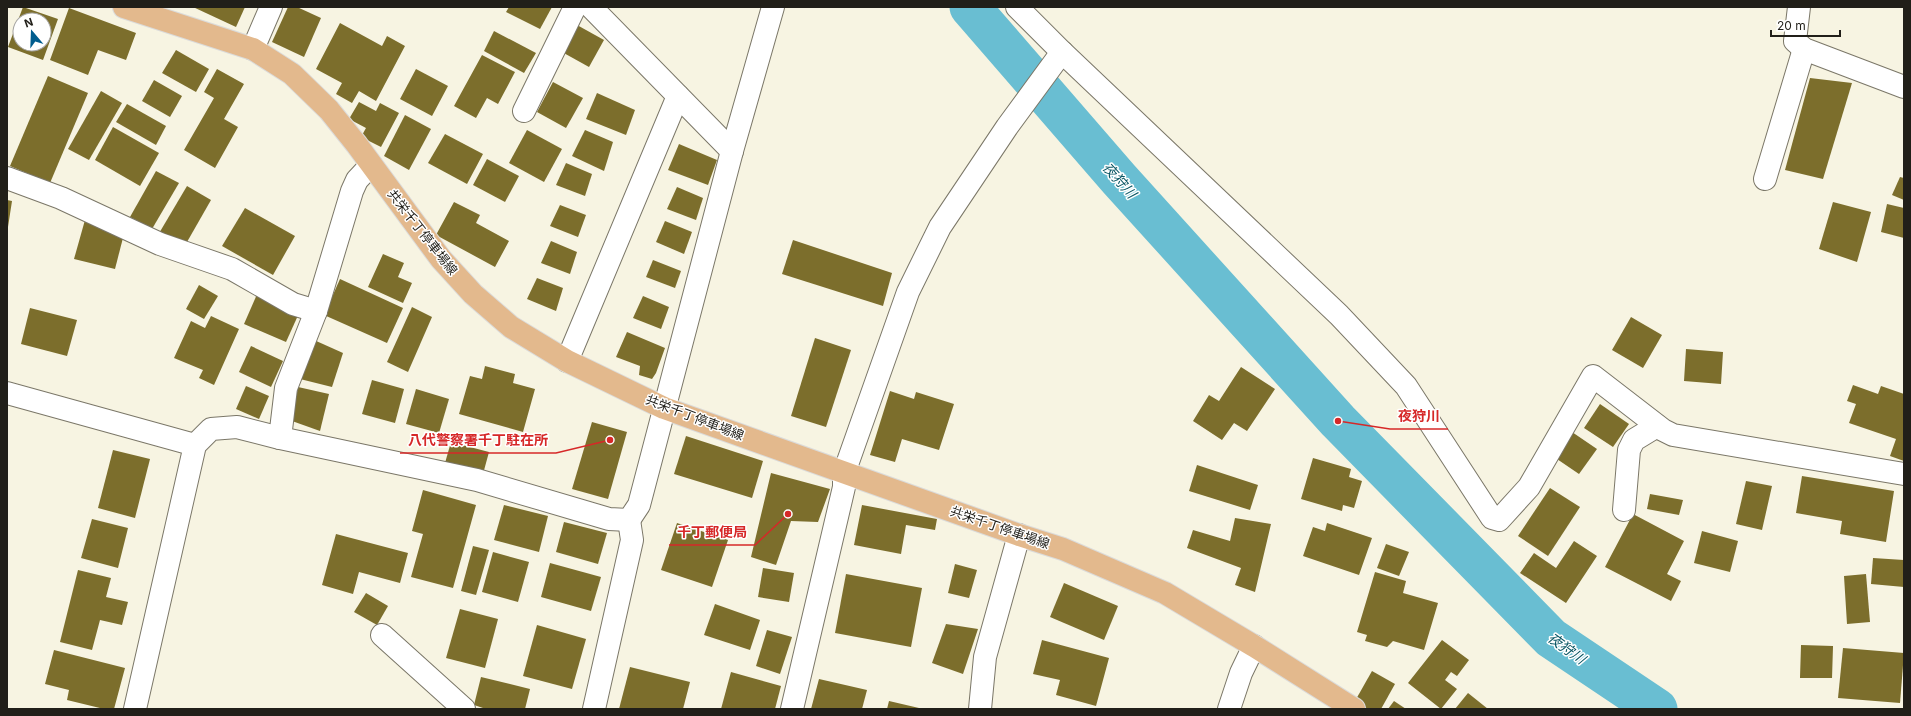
<svg xmlns="http://www.w3.org/2000/svg" width="1911" height="716" font-family="Inter,'Noto Sans JP',sans-serif">
<style>
.lines{fill:none;stroke-linecap:round;stroke-linejoin:round}
.river{stroke:#69bed2;stroke-width:41}
.building{fill:#7c6e2c;fill-rule:evenodd}
.minor-casing{stroke:#7b7768;stroke-width:24}
.major-casing{stroke:#dbdbda;stroke-width:24}
.minor{stroke:#fff;stroke-width:22}
.major{stroke:#e3b98d;stroke-width:22}
.labels{text-anchor:middle;dominant-baseline:central;stroke-width:3;stroke-linejoin:round;paint-order:stroke}
.street-label{font-size:13px;fill:#211f19;stroke:#fff}
.water-label{font-size:14px;font-style:italic;fill:#085563;stroke:#fff}
.leader{fill:none;stroke:#d62828;stroke-width:1.5}
.callout-dot{fill:#d62828;stroke:#fff;stroke-width:1.5}
.callout-label{font-size:14px;text-anchor:middle;font-weight:bold;fill:#d62828;stroke:#fff;stroke-width:3;stroke-linejoin:round;paint-order:stroke}
</style>
<rect width="100%" height="100%" fill="#f7f4e2"/>
<g class="lines">
<path class="river" d="M970,7L1119,179L1338,421L1551,638L1657,709"/>
</g>
<g class="building">
<path d="M23,7L58,19L43,60L8,47ZM20,20H44V44H20Z"/>
<path d="M193,7H245L236,27Z"/>
<path d="M288,7H297L321,18L304,57L272,42Z"/>
<path d="M509,7H552L540,29L506,12Z"/>
<path d="M69,8L136,33L126,60L98,50L88,75L50,60Z"/>
<path d="M340,23L382,46L387,36L405,46L376,101L359,91L352,103L336,94L342,83L316,69Z"/>
<path d="M577,25L604,40L589,67L562,52Z"/>
<path d="M494,31L536,53L524,73L484,51Z"/>
<path d="M176,50L209,69L196,92L162,73Z"/>
<path d="M482,55L515,72L498,104L487,98L476,118L454,106Z"/>
<path d="M217,69L244,84L224,119L238,127L215,168L184,150L214,98L204,92Z"/>
<path d="M416,69L448,86L432,116L400,99Z"/>
<path d="M48,76L88,93L50,183L10,166Z"/>
<path d="M1810,78L1852,83L1823,179L1785,170Z"/>
<path d="M154,80L182,96L170,117L142,101Z"/>
<path d="M553,82L583,98L566,128L537,112Z"/>
<path d="M101,91L122,103L89,160L68,149Z"/>
<path d="M597,93L635,110L626,135L586,119Z"/>
<path d="M359,102L376,111L380,103L399,113L381,147L361,137L366,128L349,119Z"/>
<path d="M127,104L166,126L156,145L116,122Z"/>
<path d="M405,115L431,129L409,170L384,156Z"/>
<path d="M113,127L159,153L140,186L95,160Z"/>
<path d="M527,130L562,149L544,182L509,163Z"/>
<path d="M585,130L613,142L604,171L572,156Z"/>
<path d="M445,134L483,154L467,184L428,163Z"/>
<path d="M679,144L717,160L708,185L668,170Z"/>
<path d="M487,159L519,176L505,202L473,185Z"/>
<path d="M566,163L592,174L585,196L556,185Z"/>
<path d="M156,171L179,183L152,229L130,217Z"/>
<path d="M1900,177L1904,178V200L1892,195Z"/>
<path d="M187,186L211,200L183,249L158,235Z"/>
<path d="M677,187L703,198L696,220L667,209Z"/>
<path d="M7,200L12,201L8,227H7Z"/>
<path d="M454,202L480,215L476,223L509,241L495,267L436,235Z"/>
<path d="M1833,202L1871,212L1857,262L1819,249Z"/>
<path d="M1887,204L1904,208V238L1881,232Z"/>
<path d="M560,205L586,215L578,237L550,226Z"/>
<path d="M245,208L295,236L273,275L222,246Z"/>
<path d="M85,220L125,230L115,269L74,259Z"/>
<path d="M665,221L692,232L684,254L656,242Z"/>
<path d="M793,240L892,273L883,306L782,274Z"/>
<path d="M551,241L577,252L570,274L541,263Z"/>
<path d="M383,254L404,263L398,277L412,283L403,303L368,287Z"/>
<path d="M653,260L681,271L675,288L646,277Z"/>
<path d="M537,278L563,288L556,311L527,299Z"/>
<path d="M340,279L403,308L387,343L324,315Z"/>
<path d="M199,285L218,296L204,319L186,309Z"/>
<path d="M258,292L300,311L286,342L244,324Z"/>
<path d="M643,296L669,307L661,329L633,318Z"/>
<path d="M412,307L432,317L408,372L387,362Z"/>
<path d="M30,308L77,320L67,356L21,344Z"/>
<path d="M211,316L239,329L214,385L199,378L203,370L174,358L191,321L205,328Z"/>
<path d="M1631,317L1662,335L1643,368L1612,350Z"/>
<path d="M627,332L665,348L656,373L652,379L639,375L640,366L616,357Z"/>
<path d="M815,338L851,350L826,427L791,416Z"/>
<path d="M314,340L343,353L332,387L300,379Z"/>
<path d="M251,346L283,361L271,387L239,372Z"/>
<path d="M1686,349L1723,352L1721,384L1684,381Z"/>
<path d="M485,366L515,374L513,383L535,389L523,432L459,414L470,376L482,379Z"/>
<path d="M1241,367L1275,389L1247,431L1234,423L1222,440L1193,421L1209,395L1219,401Z"/>
<path d="M372,380L404,389L395,423L362,414Z"/>
<path d="M1853,385L1878,394L1881,386L1904,394V461L1890,456L1896,439L1849,423L1856,404L1847,401Z"/>
<path d="M246,386L269,396L259,419L236,409Z"/>
<path d="M298,387L329,394L320,431L292,421Z"/>
<path d="M416,389L449,399L439,433L406,424Z"/>
<path d="M890,391L914,399L916,392L954,404L939,450L902,439L895,462L870,455Z"/>
<path d="M1600,404L1629,424L1613,447L1584,428Z"/>
<path d="M592,422L627,432L608,499L572,489Z"/>
<path d="M1572,432L1597,449L1579,474L1554,457Z"/>
<path d="M686,436L763,461L752,498L674,474Z"/>
<path d="M451,442L489,452L483,474L445,463Z"/>
<path d="M113,450L150,459L135,518L98,508Z"/>
<path d="M1313,458L1351,469L1349,477L1362,481L1354,508L1343,505L1342,511L1301,499Z"/>
<path d="M1197,465L1258,485L1250,510L1189,491Z"/>
<path d="M771,473L830,489L818,522L791,521L776,565L751,557Z"/>
<path d="M1802,476L1894,491L1886,542L1840,534L1842,521L1796,513Z"/>
<path d="M1746,481L1772,486L1762,530L1736,524Z"/>
<path d="M1550,488L1580,507L1548,556L1518,536Z"/>
<path d="M423,490L476,505L453,588L411,577L423,534L412,531Z"/>
<path d="M1650,494L1683,500L1679,515L1647,509Z"/>
<path d="M504,505L548,516L539,552L494,540Z"/>
<path d="M862,505L937,519L935,530L906,525L901,554L854,545Z"/>
<path d="M1633,514L1684,541L1667,574L1681,581L1671,601L1605,567Z"/>
<path d="M1235,518L1271,524L1255,592L1235,585L1241,568L1187,548L1193,530L1230,541Z"/>
<path d="M92,519L128,528L118,568L81,558Z"/>
<path d="M564,522L607,533L598,564L556,552Z"/>
<path d="M677,523L728,540L712,587L661,570Z"/>
<path d="M1327,523L1372,538L1359,575L1303,556L1313,527L1325,531Z"/>
<path d="M1702,531L1738,541L1730,572L1694,563Z"/>
<path d="M336,534L408,553L400,583L359,572L353,594L322,585Z"/>
<path d="M1574,541L1597,556L1566,603L1520,573L1534,553L1556,568Z"/>
<path d="M1386,544L1409,552L1399,576L1377,568Z"/>
<path d="M473,546L489,550L476,595L461,591Z"/>
<path d="M493,552L529,562L518,602L482,592Z"/>
<path d="M1873,558L1904,560V587L1871,584Z"/>
<path d="M550,563L601,577L591,611L541,597Z"/>
<path d="M955,564L977,570L969,598L948,593Z"/>
<path d="M763,568L794,573L789,602L758,597Z"/>
<path d="M78,570L111,578L106,597L128,602L122,625L100,620L92,650L60,642Z"/>
<path d="M1375,572L1406,581L1403,593L1438,603L1424,650L1393,641L1387,647L1365,641L1367,635L1357,632Z"/>
<path d="M846,574L922,588L911,647L835,633Z"/>
<path d="M1866,574L1870,622L1847,624L1844,576Z"/>
<path d="M1064,583L1118,606L1104,640L1050,617Z"/>
<path d="M366,593L388,606L377,625L354,612Z"/>
<path d="M715,604L760,620L750,650L704,635Z"/>
<path d="M460,609L498,619L485,668L446,658Z"/>
<path d="M946,624L978,629L963,674L932,663Z"/>
<path d="M537,625L586,639L572,689L523,676Z"/>
<path d="M767,630L792,637L780,674L756,666Z"/>
<path d="M1042,640L1109,658L1096,706L1056,695L1060,680L1033,674Z"/>
<path d="M1442,640L1469,660L1457,676L1451,672L1445,680L1457,689L1441,709L1408,683Z"/>
<path d="M1801,645L1833,646L1832,678H1800Z"/>
<path d="M1843,648L1904,653L1900,703L1838,698Z"/>
<path d="M54,650L125,668L114,709H104L67,700L69,690L45,684Z"/>
<path d="M630,667L690,682L683,709H619Z"/>
<path d="M1372,671L1395,684L1381,709H1368L1355,701Z"/>
<path d="M731,672L781,686L775,709H721Z"/>
<path d="M481,677L530,689L525,709H486L474,705Z"/>
<path d="M819,679L867,690L862,709H811Z"/>
<path d="M1468,693L1488,709H1455Z"/>
<path d="M889,701L919,708V709H887Z"/>
<path d="M1394,701L1406,709H1388Z"/>
</g>
<g class="lines">
<g class="minor-casing">
<g id="minor">
<path d="M591,7L732,151"/>
<path d="M1017,7L1062,52L1339,315L1406,386L1492,518L1499,520L1529,487L1593,376L1663,430L1673,435L1904,474"/>
<path d="M1799,7L1795,41L1804,49L1904,87"/>
<path d="M253,49L271,7"/>
<path d="M524,111L575,7"/>
<path d="M7,178L61,198L160,244L232,269L293,304L316,311"/>
<path d="M1765,179L1804,49"/>
<path d="M567,361L678,96"/>
<path d="M7,393L195,445"/>
<path d="M280,438L286,388L316,311L352,191L357,180L371,165"/>
<path d="M1624,510L1629,450L1634,440L1657,426"/>
<path d="M382,635L464,709"/>
<path d="M135,709L195,445L211,429L237,427L280,438L477,480L609,519L629,520L639,505L732,151L773,7"/>
<path d="M594,709L632,540L629,520"/>
<path d="M792,709L844,487V473L908,292L940,227L1007,127L1062,52"/>
<path d="M980,709L985,657L1019,535"/>
<path d="M1229,709L1241,673L1254,646"/>
</g>
</g>
<g class="major-casing">
<path id="major" d="M124,7L253,49L292,74L329,110L357,145L441,259L473,294L511,327L567,361L664,408L1019,535L1063,549L1165,593L1254,646L1354,709"/>
</g>
<use href="#minor" class="minor"/>
<use href="#major" class="major"/>
</g>
<g class="labels">
<g class="street-label">
<text transform="translate(423 232) rotate(52)">共栄千丁停車場線</text>
<text transform="translate(695 417) rotate(21)">共栄千丁停車場線</text>
<text transform="translate(1000 527) rotate(19)">共栄千丁停車場線</text>
</g>
<g class="water-label">
<text transform="translate(1120 180) rotate(48)">夜狩川</text>
<text transform="translate(1567 648) rotate(36)">夜狩川</text>
</g>
</g>
<path class="leader" d="M1338 421L1390 429H1448M610 440L556 453H400M788 514L755 545H669"/>
<g class="callout-dot">
<circle cx="1338" cy="421" r="4"/>
<circle cx="610" cy="440" r="4"/>
<circle cx="788" cy="514" r="4"/>
</g>
<g class="callout-label">
<text x="1419" y="421">夜狩川</text>
<text x="478" y="445">八代警察署千丁駐在所</text>
<text x="712" y="537">千丁郵便局</text>
</g>
<rect width="1911" height="716" fill="none" stroke="#211f19" stroke-width="16"/>
<g transform="translate(32 32) rotate(341)"><circle r="19" fill="#ffffff" stroke="#a6a5a3"/>
<path d="M0-3L7 15L0 10L-7 15Z" fill="#015d8e"/>
<text y="-6" font-size="11" font-weight="bold" text-anchor="middle" fill="#211f19">N</text>
</g>
<path d="M1771 30v6h69v-6" fill="none" stroke="#211f19" stroke-width="2"/>
<text x="1777" y="30" font-size="12" fill="#211f19" stroke="#ffffff" stroke-width="3" paint-order="stroke">20 m</text>
</svg>
